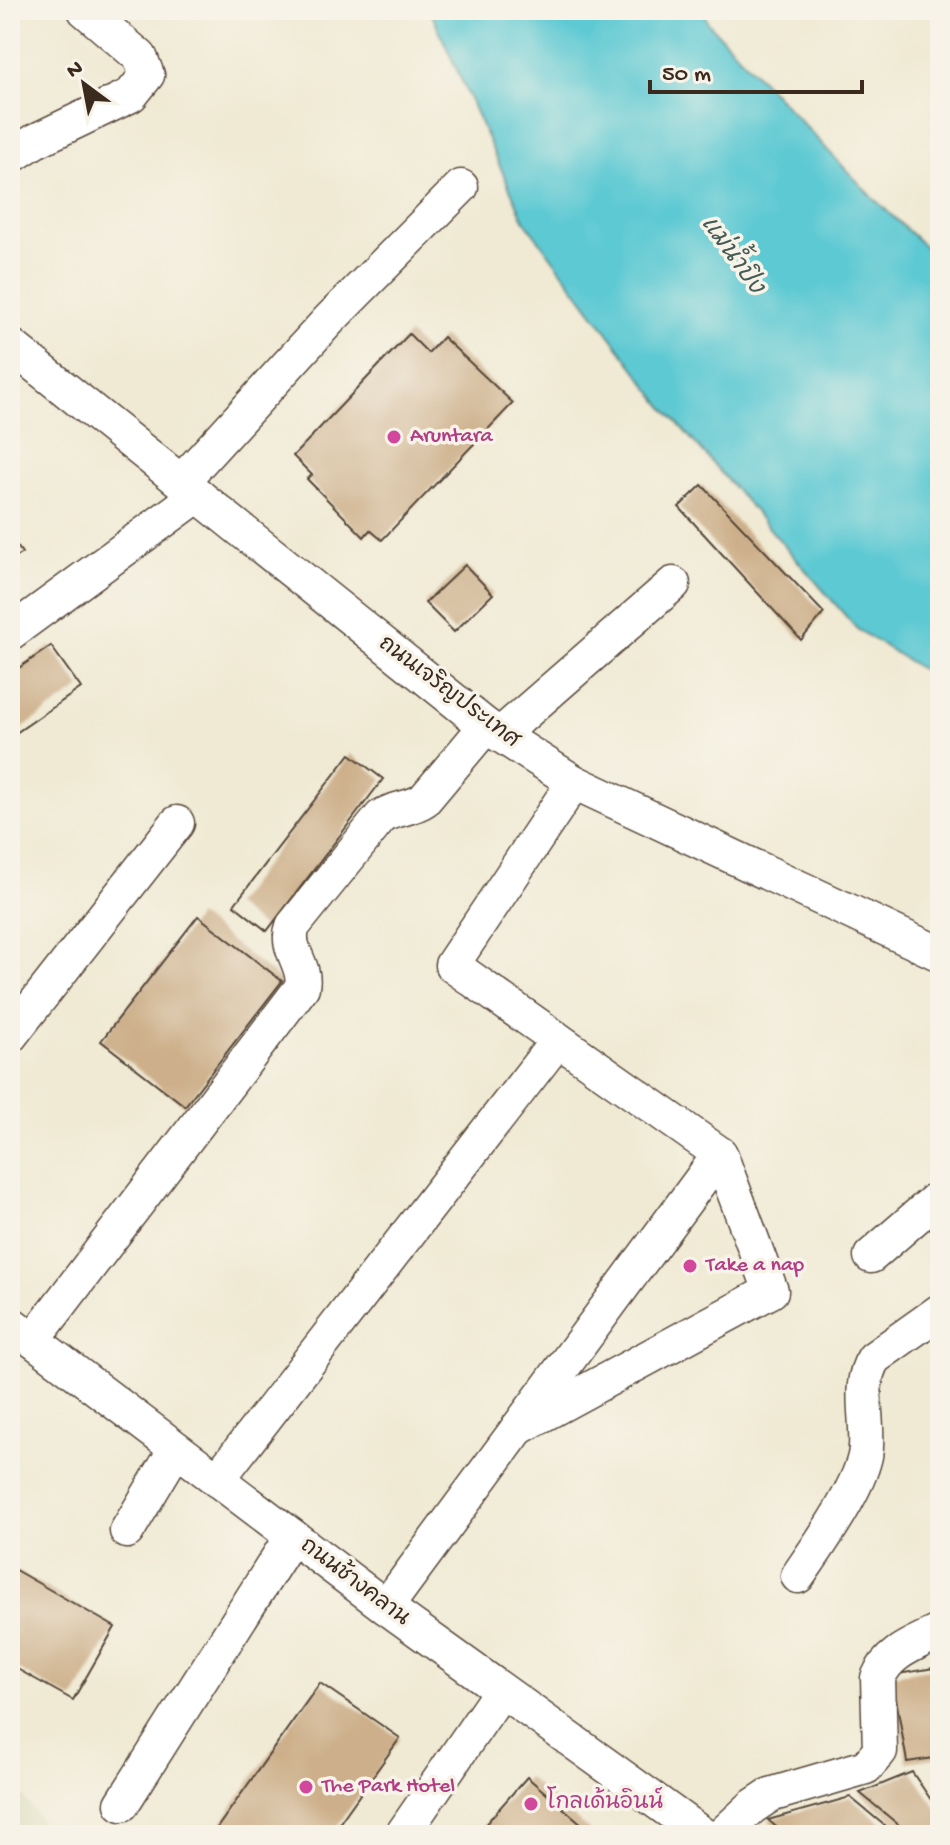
<svg xmlns="http://www.w3.org/2000/svg" width="950" height="1845" font-family="'Gochi Hand','Playpen Sans Thai',sans-serif">
<style>
.built{fill:#dadebd}
.water{fill:#5dc9d3;stroke:#4c7a78;stroke-width:2}
.building{fill:#cdb08b}
.lines{fill:none;stroke-linecap:round;stroke-linejoin:round}
.minor-casing{stroke:#564739;stroke-width:37}
.minor{stroke:#fff;stroke-width:34}
.hotel-dot{fill:#d1479c;stroke:#f7f3e8;stroke-width:3}
.labels{text-anchor:middle;dominant-baseline:central;stroke-width:7;stroke-linejoin:round;paint-order:stroke}
.hotel-label{font-size:22px;fill:#b23c85;stroke:#f7f3e8;text-anchor:start}
.street-label{font-size:22px;fill:#3b2a1e;stroke:#f7f3e8}
.water-label{font-size:24px;font-style:italic;fill:#455a54;stroke:#f7f3e8}
</style>
<rect width="100%" height="100%" fill="#f7f3e8"/>
<filter id="ink" filterUnits="userSpaceOnUse"><feTurbulence type="fractalNoise" baseFrequency=".0125" numOctaves="2"/><feDisplacementMap in="SourceGraphic" scale="16" xChannelSelector="R" yChannelSelector="G"/><feConvolveMatrix kernelMatrix="1 2 1 2 8 2 1 2 1" color-interpolation-filters="sRGB"/></filter>
<filter id="wash" filterUnits="userSpaceOnUse"><feTurbulence type="fractalNoise" baseFrequency=".006" numOctaves="4" result="noise"/><feDisplacementMap in="SourceGraphic" scale="32" xChannelSelector="R" yChannelSelector="G"/><feGaussianBlur stdDeviation="1.8" result="paint"/><feColorMatrix in="noise" values="0 0 0 0 0 0 0 0 0 0 0 0 0 0 0 0 0 1.4 0 .05"/><feComposite in="paint" operator="in"/></filter>
<g filter="url(#wash)">
<rect width="100%" height="100%" fill="#f0ead4"/>
<path class="built" d="M10,1778L51,1835H10Z"/>
<path class="water" d="M430,10H703L708,23L870,195L940,261V681L857,629L661,404L524,220Z"/>
<g id="blocks">
<g class="building">
<path d="M409,334L428,353L443,337L513,403L382,540L370,530L364,537L307,479L312,475L293,456Z"/>
<path d="M702,485L824,613L801,640L679,507Z"/>
<path d="M10,536L22,553L10,561Z"/>
<path d="M465,565L493,594L454,632L425,603Z"/>
<path d="M51,646L81,688L10,737V674Z"/>
<path d="M350,754L383,779L267,931L234,905Z"/>
<path d="M198,916L282,981L185,1106L101,1041Z"/>
<path d="M10,1567L115,1627L73,1700L10,1665Z"/>
<path d="M940,1667V1757L907,1762L892,1675Z"/>
<path d="M320,1683L400,1738L331,1835H212Z"/>
<path d="M912,1772L940,1813L939,1835H911L860,1793Z"/>
<path d="M527,1777L591,1832L589,1835H476Z"/>
<path d="M850,1797L896,1835H786L768,1820Z"/>
</g>
</g>
</g>
<g filter="url(#ink)">
<use href="#blocks" fill-opacity="0" stroke="#564739" stroke-width="2"/>
<g class="lines">
<g class="minor-casing">
<g id="minor">
<path d="M10,157L35,141L131,95L147,75L140,57L85,10"/>
<path d="M10,345L486,726L574,782L940,954"/>
<path d="M182,481L329,320L461,187"/>
<path d="M10,633L198,495"/>
<path d="M500,735L673,584"/>
<path d="M10,1036L177,823"/>
<path d="M871,1256L940,1196"/>
<path d="M10,1323L386,1607L703,1835"/>
<path d="M33,1340L302,987C307,964 284,950 293,926L381,817C394,808 411,809 424,800L486,726"/>
<path d="M518,1428L771,1291L720,1154L452,965L574,782"/>
<path d="M217,1480L558,1040"/>
<path d="M127,1531L176,1449"/>
<path d="M798,1576C819,1545 857,1492 865,1456C871,1423 855,1387 874,1358L940,1311"/>
<path d="M386,1607L720,1154"/>
<path d="M122,1804L292,1536"/>
<path d="M402,1835L501,1691"/>
<path d="M722,1835L752,1807L770,1795L866,1767L880,1751L878,1678C889,1651 916,1644 940,1631"/>
</g>
</g>
<use href="#minor" class="minor"/>
</g>
</g>
<g class="hotel-dot">
<circle cx="394" cy="437" r="8"/>
<circle cx="690" cy="1266" r="8"/>
<circle cx="306" cy="1787" r="8"/>
<circle cx="531" cy="1804" r="8"/>
</g>
<g class="labels">
<g class="hotel-label">
<text x="410" y="437">Aruntara</text>
<text x="706" y="1266">Take a nap</text>
<text x="322" y="1787">The Park Hotel</text>
<text x="547" y="1804">โกลเด้นอินน์</text>
</g>
<g class="street-label">
<text transform="translate(448 693) rotate(37)">ถนนเจริญประเทศ</text>
<text transform="translate(354 1583) rotate(37)">ถนนช้างคลาน</text>
</g>
<g class="water-label">
<text transform="translate(731 256) rotate(54)">แม่น้ำปิง</text>
</g>
</g>
<rect width="950" height="1845" fill="none" stroke="#f7f3e8" stroke-width="40"/>
<g transform="translate(84 84) rotate(328)" stroke="#f7f3e8" stroke-width="6" paint-order="stroke">
<path d="M0-6L14 30L0 20L-14 30Z" fill="#3b2a1e"/>
<text y="-12" font-size="22" font-weight="bold" text-anchor="middle" fill="#3b2a1e">N</text>
</g>
<path d="M650 80v12h212v-12" fill="none" stroke="#3b2a1e" stroke-width="4"/>
<text x="662" y="80" font-size="24" fill="#3b2a1e" stroke="#f7f3e8" stroke-width="6" paint-order="stroke">50 m</text>
</svg>
